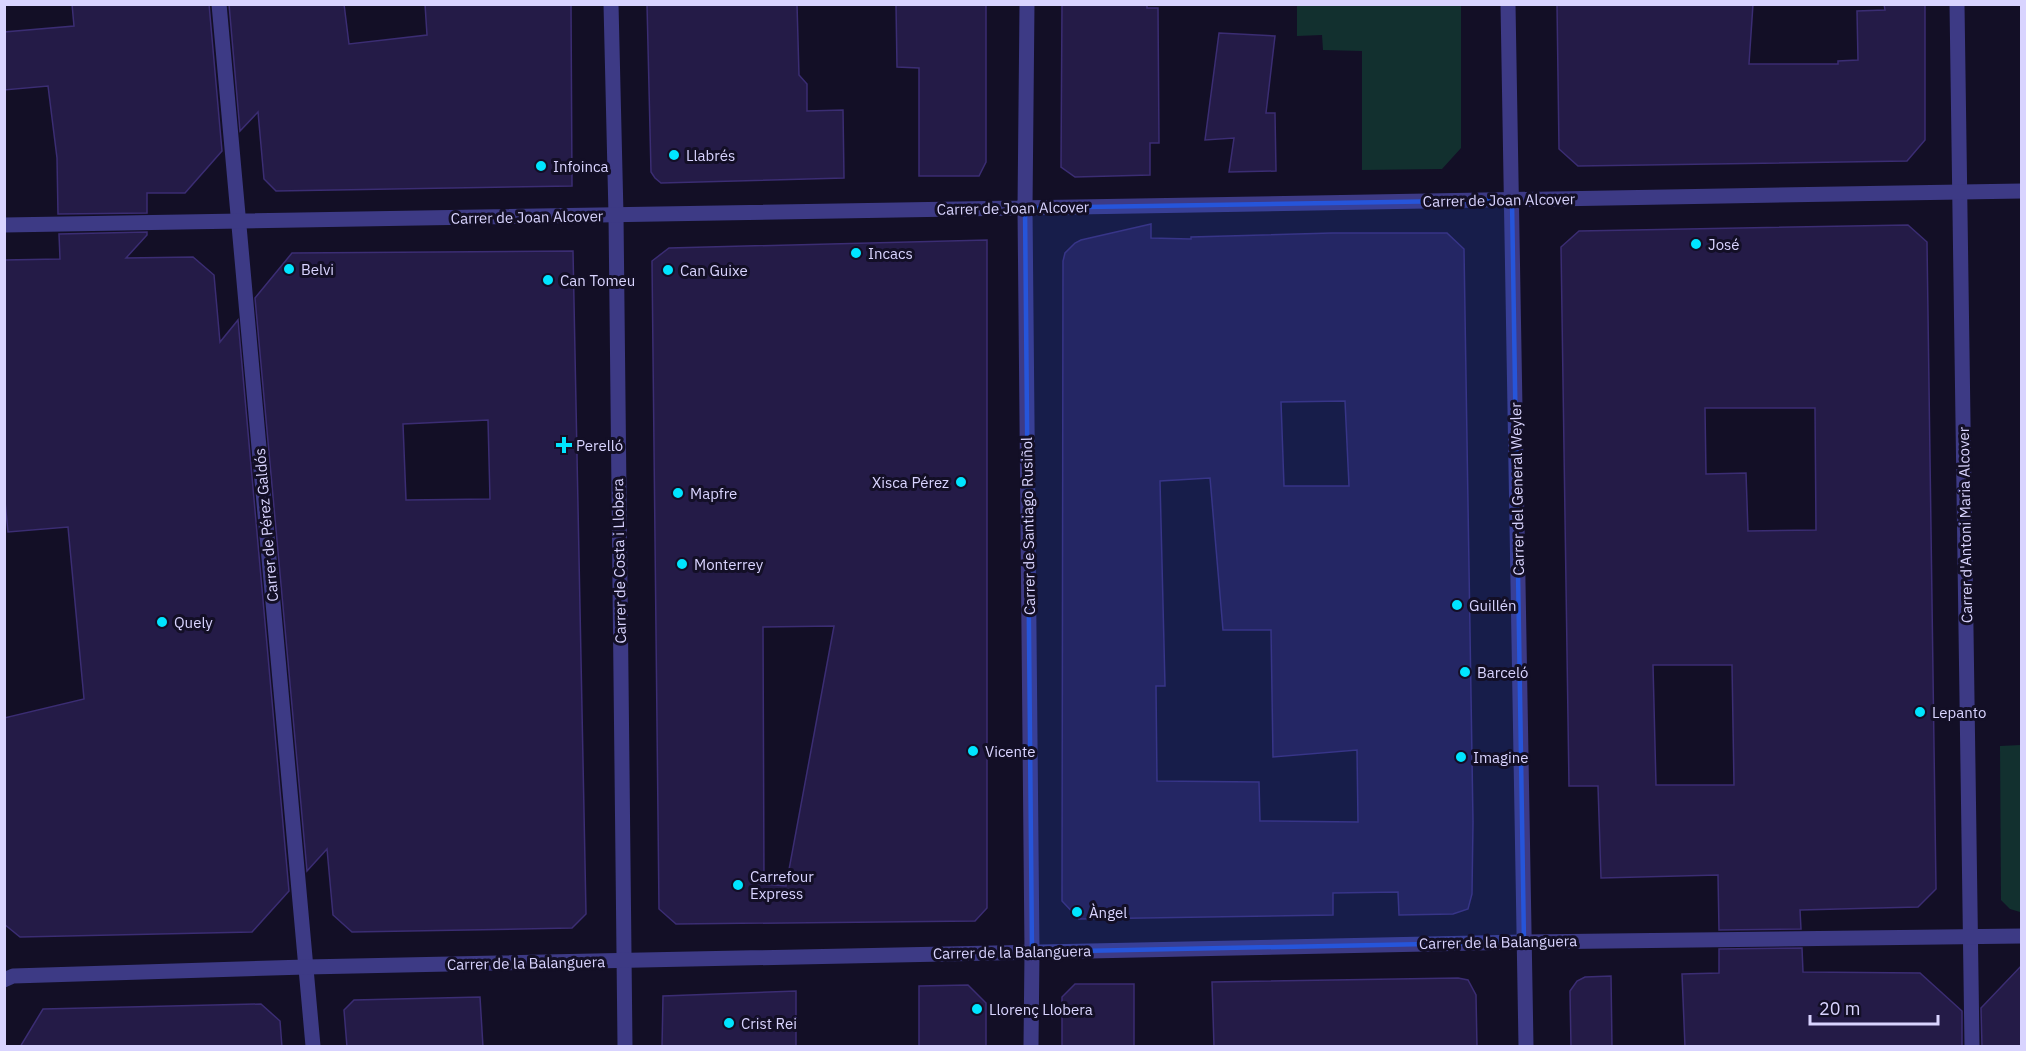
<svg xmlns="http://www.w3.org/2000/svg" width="2026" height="1051" font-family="'IBM Plex Sans',sans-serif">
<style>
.green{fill:#12302f}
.building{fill:#241b47;stroke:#3b2d73;stroke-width:1.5;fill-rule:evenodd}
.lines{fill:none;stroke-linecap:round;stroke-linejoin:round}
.minor{stroke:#3d3a85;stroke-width:15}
.marked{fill:#2655da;fill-opacity:0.2;stroke:#2655da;stroke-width:4.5;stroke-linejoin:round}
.poi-dot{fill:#00e5ff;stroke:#130f26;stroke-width:2}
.labels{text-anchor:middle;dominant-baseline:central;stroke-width:6;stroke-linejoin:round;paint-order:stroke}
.poi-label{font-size:15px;fill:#d9d4ff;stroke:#130f26;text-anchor:start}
.street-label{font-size:15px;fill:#d9d4ff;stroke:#130f26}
</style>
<rect width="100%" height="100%" fill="#130f26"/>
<g class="green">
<path d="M1297,5H1461V148L1442,169L1362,170V51L1323,50L1322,35L1297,36Z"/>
<path d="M2021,745L2022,912H2020L2010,909L2001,900L2000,746Z"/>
</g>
<g class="building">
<path d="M72,4H209L222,151L185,193H147V213L58,214L57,158L48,86L4,90V32L74,26Z"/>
<path d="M229,4H344L349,44L427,35L425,4H571L572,186L276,191L264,179L258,112L240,131Z"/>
<path d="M647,4H797L799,75L807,84V111L843,110L844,178L661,183L655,178L651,172Z"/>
<path d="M896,4H986V162L979,176H919V68L897,67Z"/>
<path d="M1062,4H1147V8H1158L1159,143H1150V175L1075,177L1061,167Z"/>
<path d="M1557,4H1753L1749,64H1838V61L1858,60L1857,11L1885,10L1884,4H1925V140L1907,161L1578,166L1559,149Z"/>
<path d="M1219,33L1275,36L1266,113H1275L1276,171L1229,172L1234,138L1205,140Z"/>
<path d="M1151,224V238L1191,239V237L1332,233H1447L1464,249L1473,822L1472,894L1468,909L1453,914L1399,915L1398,892L1333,893V915L1079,919L1062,901L1063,261L1065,253L1075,243L1081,240ZM1345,401L1349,486H1284L1281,402ZM1210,478L1223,630H1271L1273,757L1357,750L1358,822L1260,821L1259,782L1157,781L1156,686H1165L1160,481Z"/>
<path d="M1908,225L1927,242L1936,889L1918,907L1800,910L1801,929L1719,930L1718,875L1601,878L1598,786H1569L1561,247L1579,231ZM1705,408H1815L1816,530L1748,531L1746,473L1706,474ZM1653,665H1732L1734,785H1656Z"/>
<path d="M147,232V235L126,258L193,257L214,275L220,342L238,320L289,891L252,932L20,937L4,924V718L84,699L68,527L8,532L4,491V260L60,259L59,234Z"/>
<path d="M987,240V908L975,921L676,924L659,909L652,261L669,248ZM834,626L786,886L764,884L763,627Z"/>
<path d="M573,251L586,914L572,928L352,932L333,915L327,849L307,871L255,298L292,253ZM488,420L490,499L406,500L403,424Z"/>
<path d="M1802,948L1803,972L1920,973L1962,1011V1047H1685L1682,974L1719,973V949Z"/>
<path d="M2022,965V1047H1982L1981,1008Z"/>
<path d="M1611,976L1612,1047H1571L1570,991L1577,981L1585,977Z"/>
<path d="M1458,978L1468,980L1476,995L1477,1047H1214L1212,982Z"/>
<path d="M1075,984H1134V1047H1062V997Z"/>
<path d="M968,985L986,1003V1047H919V986Z"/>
<path d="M796,991V1047H662L663,996Z"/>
<path d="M480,997L483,1047H347L344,1010L354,1000Z"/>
<path d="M261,1004L280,1021L282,1047H20L43,1009Z"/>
</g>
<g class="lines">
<g class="minor">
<path d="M219,4L313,1046"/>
<path d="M611,4L616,215L625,1046"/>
<path d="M1027,4L1025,208L1032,952L1031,1046"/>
<path d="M1508,4L1526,1046"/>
<path d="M1957,4L1972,1046"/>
<path d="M4,225L2022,191"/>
<path d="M4,980L13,976L306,967L1524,942L2022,936"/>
</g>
</g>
<path class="marked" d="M1512,200L1524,942L1032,952L1025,208Z"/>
<g class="poi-dot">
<circle cx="674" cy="155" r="6"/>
<circle cx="541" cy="166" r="6"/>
<circle cx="1696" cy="244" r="6"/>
<circle cx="856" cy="253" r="6"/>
<circle cx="289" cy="269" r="6"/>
<circle cx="668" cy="270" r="6"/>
<circle cx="548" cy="280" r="6"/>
<path d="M561 436h6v6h6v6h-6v6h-6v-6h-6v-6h6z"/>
<circle cx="961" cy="482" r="6"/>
<circle cx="678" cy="493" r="6"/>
<circle cx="682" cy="564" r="6"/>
<circle cx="1457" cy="605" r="6"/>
<circle cx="162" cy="622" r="6"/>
<circle cx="1465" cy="672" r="6"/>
<circle cx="1920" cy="712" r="6"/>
<circle cx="973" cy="751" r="6"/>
<circle cx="1461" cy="757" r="6"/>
<circle cx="738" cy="885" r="6"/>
<circle cx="1077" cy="912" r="6"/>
<circle cx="977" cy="1009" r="6"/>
<circle cx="729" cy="1023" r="6"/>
</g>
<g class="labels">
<g class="poi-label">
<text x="686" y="155">Llabrés</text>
<text x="553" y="166">Infoinca</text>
<text x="1708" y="244">José</text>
<text x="868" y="253">Incacs</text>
<text x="301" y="269">Belvi</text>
<text x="680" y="270">Can Guixe</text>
<text x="560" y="280">Can Tomeu</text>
<text x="576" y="445">Perelló</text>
<text x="949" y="482" text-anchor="end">Xisca Pérez</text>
<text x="690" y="493">Mapfre</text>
<text x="694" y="564">Monterrey</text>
<text x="1469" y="605">Guillén</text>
<text x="174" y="622">Quely</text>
<text x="1477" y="672">Barceló</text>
<text x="1932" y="712">Lepanto</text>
<text x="985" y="751">Vicente</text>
<text x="1473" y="757">Imagine</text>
<text x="750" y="876">Carrefour<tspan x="750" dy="17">Express</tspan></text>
<text x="1089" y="912">Àngel</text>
<text x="989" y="1009">Llorenç Llobera</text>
<text x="741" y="1023">Crist Rei</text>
</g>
<g class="street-label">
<text transform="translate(1499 200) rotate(-1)">Carrer de Joan Alcover</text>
<text transform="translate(1013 208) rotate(-1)">Carrer de Joan Alcover</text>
<text transform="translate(527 217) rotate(-1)">Carrer de Joan Alcover</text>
<text transform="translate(1517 489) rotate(-91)">Carrer del General Weyler</text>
<text transform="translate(266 525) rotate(-95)">Carrer de Pérez Galdós</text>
<text transform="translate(1965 525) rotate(-91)">Carrer d'Antoni Maria Alcover</text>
<text transform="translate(1028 526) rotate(-91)">Carrer de Santiago Rusiñol</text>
<text transform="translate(619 561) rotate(-91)">Carrer de Costa i Llobera</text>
<text transform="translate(1498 942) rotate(-1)">Carrer de la Balanguera</text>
<text transform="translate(1012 952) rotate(-1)">Carrer de la Balanguera</text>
<text transform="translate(526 963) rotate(-1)">Carrer de la Balanguera</text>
</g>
</g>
<rect width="2026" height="1051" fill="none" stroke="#d9d4ff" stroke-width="12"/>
<path d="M1810 1015v9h128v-9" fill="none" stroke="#d9d4ff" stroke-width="3"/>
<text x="1819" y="1015" font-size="18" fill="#d9d4ff" stroke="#130f26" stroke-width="4.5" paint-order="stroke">20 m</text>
</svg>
